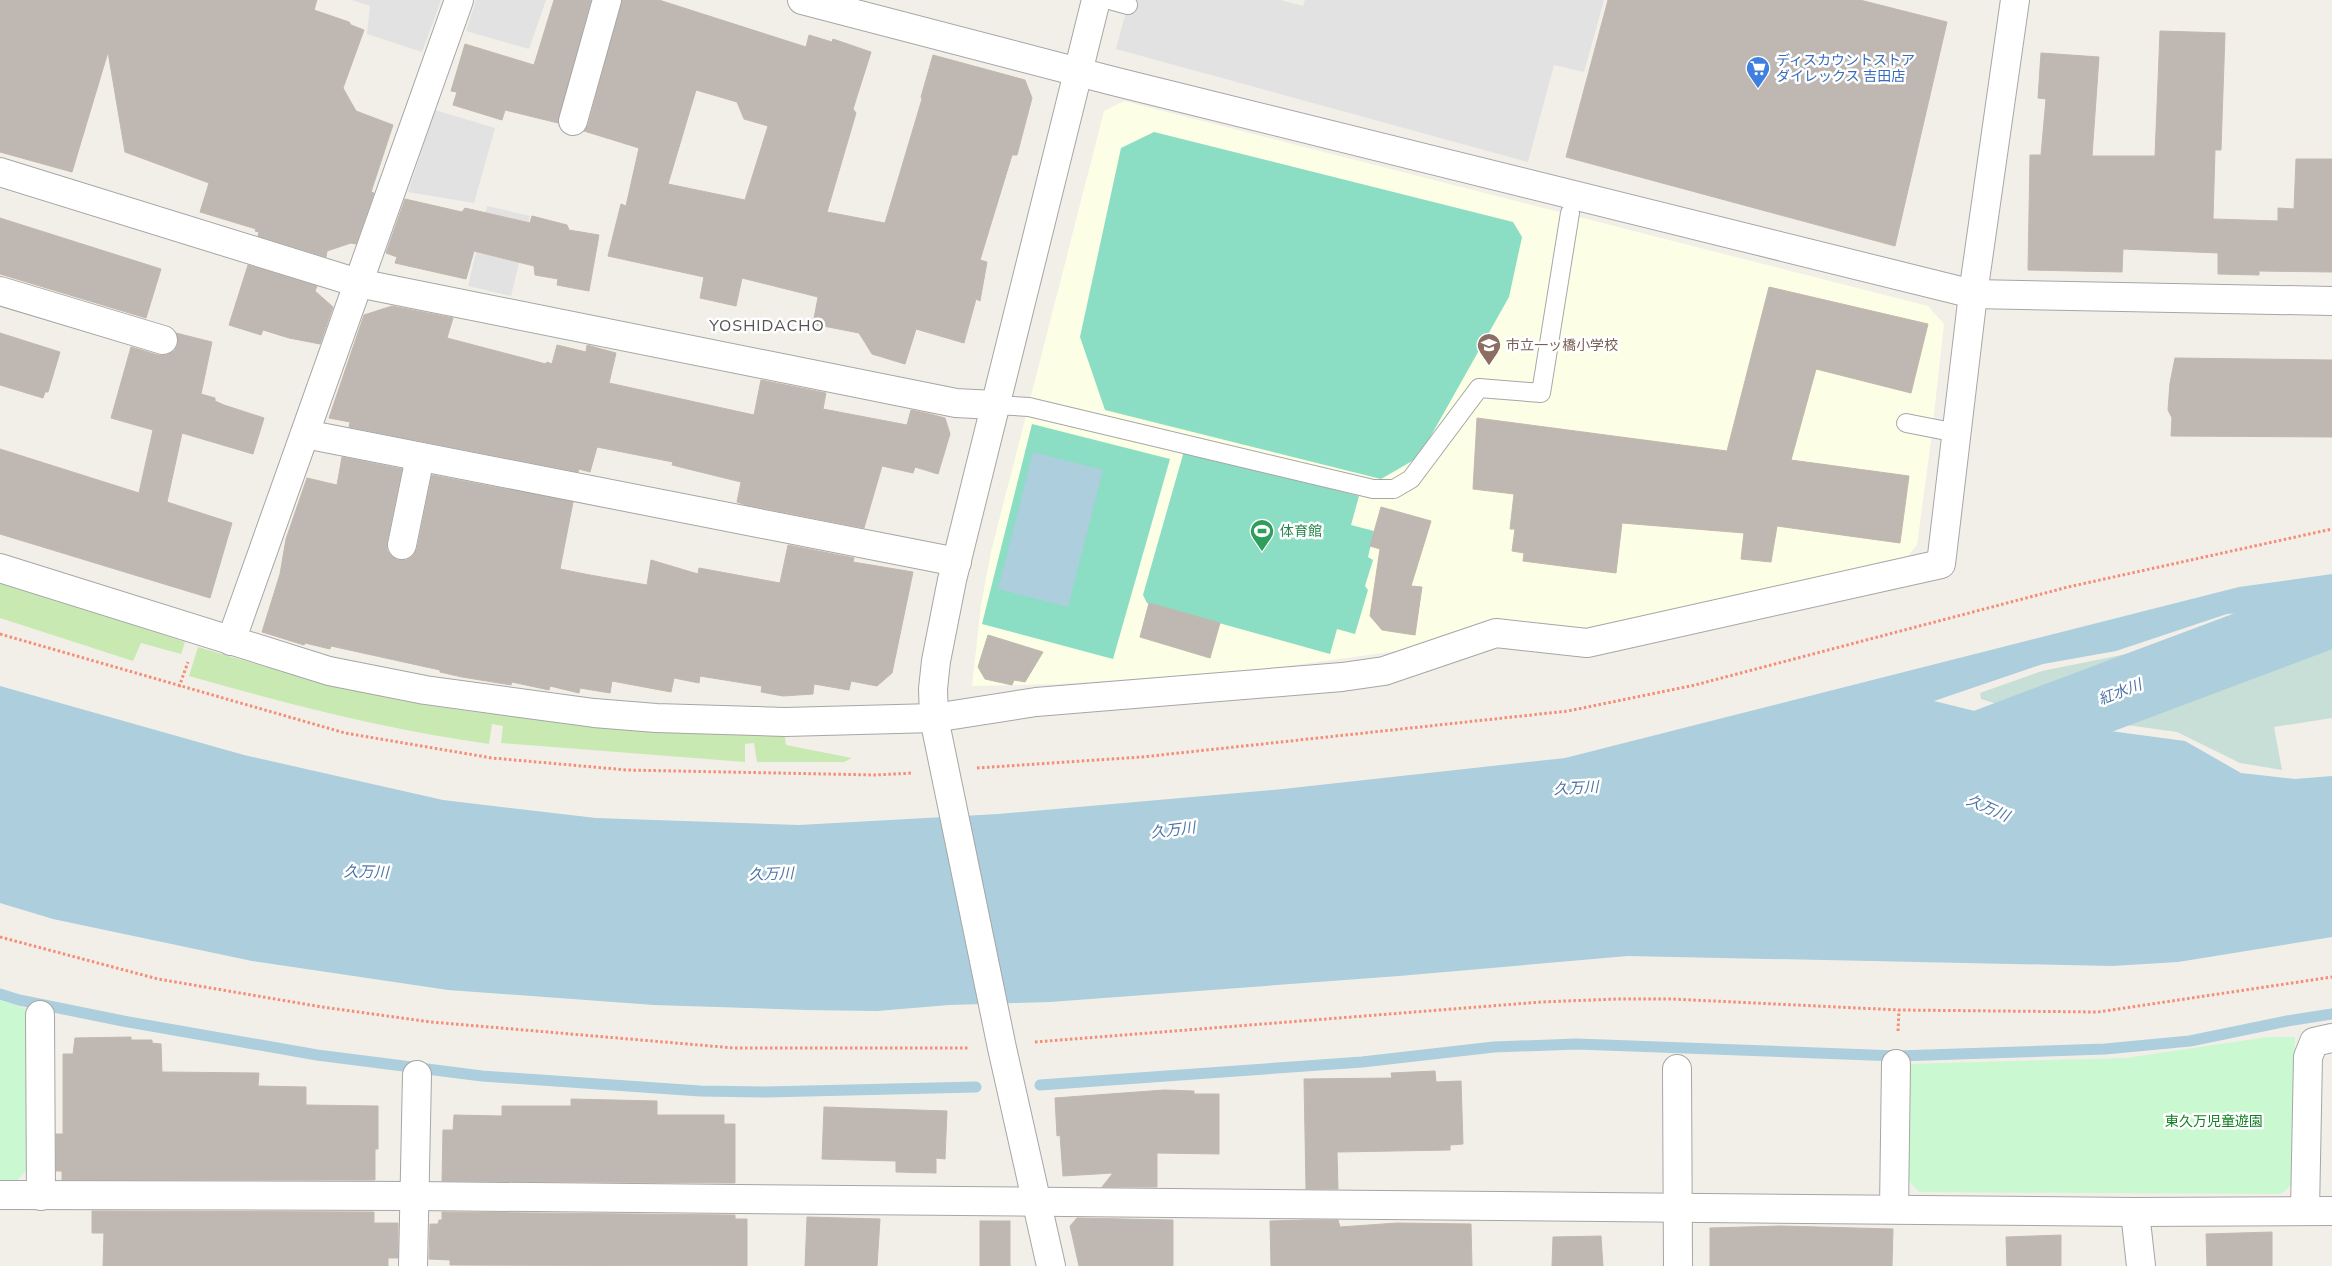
<svg xmlns="http://www.w3.org/2000/svg" width="2332" height="1266" font-family="'Nunito Sans','Noto Sans JP',sans-serif">
<style>
.education{fill:#fcfee6}
.grass{fill:#c9e9b2}
.wetland{fill:#c7dfd6}
.park{fill:#c9f8d1}
.pitch{fill:#8bddc3}
.parking{fill:#e2e2e2}
.water{fill:#accedd}
.lines{fill:none;stroke-linecap:round;stroke-linejoin:round}
.stream{stroke:#accedd;stroke-width:11}
.river{stroke:#accedd;stroke-width:68}
.building{fill:#bfb8b2;stroke:#c3b8ac;fill-rule:evenodd}
.service-casing{stroke:#a6a6a6;stroke-width:20}
.minor-casing{stroke:#a6a6a6;stroke-width:30}
.tertiary-casing{stroke:#a6a6a6;stroke-width:30}
.path{stroke:#f58d77;stroke-width:3;stroke-dasharray:2.5 2.5;stroke-linecap:butt}
.service{stroke:#fff;stroke-width:18}
.minor{stroke:#fff;stroke-width:28}
.tertiary{stroke:#fff;stroke-width:28}
.labels{text-anchor:middle;dominant-baseline:central;stroke-width:5;stroke-linejoin:round;paint-order:stroke}
.shop-label{font-size:14px;fill:#366cbe;stroke:#fff;text-anchor:start}
.education-label{font-size:14px;fill:#785e54;stroke:#fff;text-anchor:start}
.leisure-label{font-size:14px;fill:#27864d;stroke:#fff;text-anchor:start}
.park-label{font-size:14px;fill:#107f22;stroke:#fff}
.water-label{font-size:15px;font-style:italic;fill:#4d74a7;stroke:#fff}
.quarter-label{font-size:16px;letter-spacing:1px;fill:#555;stroke:#fff}
</style>
<rect width="100%" height="100%" fill="#f2efe9"/>
<path class="education" d="M1124,101L1928,306L1944,324L1931,441L1917,545L1905,559L1581,629L1503,620L1485,622L1412,649L1252,671L1060,684L972,686L981,605L991,552L1104,111Z"/>
<g class="grass">
<path d="M0,581L185,642L181,654L141,643L133,661L0,618Z"/>
<path d="M198,647C276,670 353,693 433,706C549,724 666,727 784,732L786,745L852,758L844,762H757L754,743L745,744V762L501,743L503,726L492,724L489,744C384,729 291,705 189,676Z"/>
</g>
<path class="wetland" d="M2332,619V718L2274,727L2282,770L2240,763L2177,732L2013,709L1981,699L1980,693L2042,671L2186,642L2228,629Z"/>
<g class="park">
<path d="M0,1000L30,1010L29,1168L15,1182H0Z"/>
<path d="M2268,1037H2295L2292,1184L2281,1194L1919,1192L1906,1178L1908,1064L2126,1058Z"/>
</g>
<g class="pitch">
<path d="M1154,132L1513,222L1522,237L1509,297L1419,457L1381,479L1105,410L1080,337L1121,148Z"/>
<path d="M1032,424L1170,459L1113,659L982,624Z"/>
<path d="M1184,451L1359,496L1351,525L1374,531L1368,557L1373,560L1365,586L1368,590L1355,634L1337,629L1330,654L1147,603L1143,595Z"/>
</g>
<g class="parking">
<path d="M352,0H441L422,52L367,34L370,6Z"/>
<path d="M476,0H546L529,49L466,31Z"/>
<path d="M1129,0H1281L1303,6L1305,0H1604L1584,72L1554,65L1528,162L1116,49Z"/>
<path d="M435,110L495,128L474,203L408,192Z"/>
<path d="M487,206L530,216L511,296L468,286Z"/>
</g>
<g class="water">
<path d="M1033,452L1103,470L1068,607L998,589Z"/>
<path d="M2332,574V608L2227,614L2116,651L2043,664L1934,701L1991,715L2185,741L2241,773L2295,779L2332,776V937L2178,962L2112,966L1628,956L1399,976L1050,1002L949,1005L877,1011L806,1010L654,1005L448,990L252,961L53,919L0,903V686L244,755L443,800L596,818L799,825L998,814L1283,789L1565,758L2239,587Z"/>
</g>
<g class="lines">
<g class="stream">
<path d="M0,994L19,1000L123,1021L317,1055L482,1076L700,1091L766,1092L976,1087"/>
<path d="M1040,1085L1362,1062L1494,1047L1577,1044L1897,1056L2105,1049L2190,1041L2287,1021L2332,1014"/>
</g>
<path class="river" d="M1953,755L2332,613"/>
</g>
<g class="building">
<path d="M0,0H317L314,10L349,22L351,25L364,30L343,88L356,111L393,125L371,192L374,193L356,244L351,243L327,251L326,257L258,236L259,232L255,231L256,229L200,212L209,183L125,152L108,52L72,172L0,152Z"/>
<path d="M554,0H591L558,123L505,110L502,120L453,105L457,92L451,91L465,44L534,65Z"/>
<path d="M622,0H659L806,47L809,35L832,42L833,39L871,52L853,109L856,113L827,212L885,223L922,99L921,97L933,55L1025,80L1032,98L1017,155H1012L980,260L987,262L980,301L976,299L964,343L916,329L905,364L872,354L859,333L813,324L818,297L742,278L736,306L700,298L704,277L608,256L621,204L626,206L639,148L584,131L588,125ZM696,90L737,102L744,119L768,126L745,200L668,184Z"/>
<path d="M1608,0H1860L1947,22L1895,246L1566,157Z"/>
<path d="M2160,31L2225,33L2221,150H2215L2213,219L2278,221V208L2294,209L2296,159H2332V272L2259,271V275L2218,274V253L2123,249L2122,272L2028,270L2030,155H2041L2046,99L2038,98L2041,53L2099,57L2092,156H2155Z"/>
<path d="M405,199L462,212L465,208L530,223L532,216L567,225L569,230L599,235L589,291L557,285L558,279L535,275L534,266L474,251L466,279L395,263L397,257L386,253Z"/>
<path d="M0,218L161,269L146,318L0,274Z"/>
<path d="M248,265L317,286L315,291L333,307L320,344L289,338L263,330L261,335L229,325Z"/>
<path d="M1769,287L1928,324L1911,393L1816,369L1791,460L1909,476L1900,543L1777,526L1771,562L1741,559L1744,533L1622,523L1616,573L1523,561L1524,553L1512,551L1515,529H1510L1514,494L1473,489L1477,418L1727,451Z"/>
<path d="M392,306L453,318L447,338L546,364L547,362L552,364L557,345L586,352L587,345L616,353L609,383L754,415L761,380L826,393L823,409L907,425L911,410L930,414L945,418L950,434L938,474L915,467L913,473L882,466L864,528L746,505L737,502L741,482L672,465L673,462L597,447L590,472L579,469L578,472L349,427L350,422L329,418L364,315Z"/>
<path d="M0,333L60,352L48,392H45L43,398L0,385Z"/>
<path d="M176,333L212,342L201,394L215,398V401L224,405L264,418L253,454L182,433L167,502L232,523L210,598L0,534V449L139,493L153,430L111,418L131,347L158,355H167L174,351L178,345Z"/>
<path d="M2175,358L2332,360V437L2171,436L2172,418L2168,410L2170,383Z"/>
<path d="M342,457L402,469L387,542V550L391,556L398,560H407L413,556L417,549L432,475L573,502L560,569L590,575L647,585L651,560L698,574L699,568L780,583L788,545L854,558L853,562L913,572L892,673L877,686L851,681L849,690L814,684L813,694L783,696L761,692L762,686L700,676L699,683L674,678L671,692L612,681L610,693L580,688L579,693L550,686L549,690L512,682L511,685L462,677L440,672V670L331,646L330,649L305,643L304,645L262,632L280,574L286,539L307,478L337,485Z"/>
<path d="M1381,507L1431,521L1411,586L1422,587L1415,635L1382,630L1370,616L1380,549L1370,546Z"/>
<path d="M1149,603L1220,623L1210,658L1140,637Z"/>
<path d="M988,635L1043,652L1025,682L1014,680L1012,685L985,679L978,667Z"/>
<path d="M131,1037V1040H152V1043L161,1044L162,1072L259,1073L258,1086L306,1087V1105L378,1106V1149H375V1180H62V1171H56V1134H63V1054H73L75,1038Z"/>
<path d="M1435,1071L1436,1082L1461,1081L1463,1144L1450,1145V1150L1337,1152L1338,1189H1306L1304,1079L1392,1078L1391,1073Z"/>
<path d="M1164,1090L1194,1091V1094H1219V1154L1157,1153V1187H1102L1113,1173L1063,1176L1060,1135L1057,1136L1055,1098Z"/>
<path d="M571,1099L657,1101V1115H724V1124H735V1183L442,1181L443,1130H453L454,1115L502,1116V1106H571Z"/>
<path d="M824,1107L947,1111L945,1159L936,1158V1173L896,1172V1161L822,1159Z"/>
<path d="M92,1211L374,1212V1223H398V1258H388V1266H103L104,1233H92Z"/>
<path d="M442,1212L735,1215V1219H747V1266L450,1265V1260L429,1259L430,1224H438L439,1220H442Z"/>
<path d="M807,1217L880,1219L877,1266H805Z"/>
<path d="M1077,1218L1173,1220V1266H1079L1070,1226Z"/>
<path d="M1306,1220H1338L1340,1227L1397,1223L1471,1224L1472,1266H1271L1270,1221Z"/>
<rect x="980" y="1221" width="30" height="45"/>
<path d="M1781,1226L1893,1229L1892,1266H1710V1228Z"/>
<path d="M2272,1232V1266H2207L2206,1234Z"/>
<path d="M2061,1235V1266H2007L2006,1237Z"/>
<path d="M1601,1236L1603,1266H1552L1553,1237Z"/>
</g>
<g class="lines">
<g class="service-casing">
<g id="service">
<path d="M1110,0L1128,5"/>
<path d="M995,405L1029,407L1373,489H1394L1411,479L1479,388L1541,393L1570,213"/>
<path d="M1906,423L1957,433"/>
</g>
</g>
<g class="minor-casing">
<g id="minor">
<path d="M802,0L1113,81L1973,294L2332,301"/>
<path d="M573,121L607,0"/>
<path d="M0,172L358,283L956,403L995,405"/>
<path d="M0,291L163,340"/>
<path d="M305,434L957,562"/>
<path d="M402,545L420,457"/>
<path d="M0,568L329,671L425,690L594,713L656,718L785,722L934,718L1036,702L1342,677L1384,671L1496,633L1587,643L1941,564L1973,294L2015,0"/>
<path d="M231,641L459,0"/>
<path d="M40,1015L41,1196"/>
<path d="M1677,1069L1678,1266"/>
<path d="M0,1195L414,1196L2135,1212L2332,1211"/>
<path d="M1894,1209L1896,1064"/>
<path d="M2305,1211L2308,1057L2314,1042L2332,1038"/>
<path d="M2135,1212L2141,1266"/>
<path d="M413,1266L417,1075"/>
</g>
</g>
<g class="tertiary-casing">
<path id="tertiary" d="M1051,1266L1002,1048L934,718L933,689L936,661L952,580L1096,0"/>
</g>
<g class="path">
<path d="M0,634L345,733L492,758L627,770L876,775L913,773"/>
<path d="M179,687L188,662"/>
<path d="M977,768L1142,757L1568,711L1695,685L2068,587L2332,529"/>
<path d="M0,937L158,979L322,1007L431,1022L734,1048H969"/>
<path d="M1898,1031L1899,1010"/>
<path d="M1035,1042L1541,1002L1617,999H1672L1899,1010L2098,1012L2332,977"/>
</g>
<use href="#service" class="service"/>
<use href="#minor" class="minor"/>
<use href="#tertiary" class="tertiary"/>
</g>
<defs>
<g id="supermarket-pin" transform="scale(1.25)"><path d="M0 17L-7.5 6A9.5 9.5 0 1 1 7.5 6Z" fill="#3f7fe0" stroke="#fff"/><path d="M-6-5.5h2.5l.6 2H6L4.5 2H-2.5L-4.4-4H-6ZM-1.5 3.2a1.3 1.3 0 1 0 .1 0ZM3 3.2a1.3 1.3 0 1 0 .1 0Z" fill="#fff"/></g>
<g id="school-pin" transform="scale(1.25)"><path d="M0 17L-7.5 6A9.5 9.5 0 1 1 7.5 6Z" fill="#8d6e63" stroke="#fff"/><path d="M0-5L7-2L0 1L-7-2ZM-4 1L0 2.5L4 1V4Q0 6-4 4Z" fill="#fff"/></g>
<g id="stadium-pin" transform="scale(1.25)"><path d="M0 17L-7.5 6A9.5 9.5 0 1 1 7.5 6Z" fill="#2e9e5b" stroke="#fff"/><path d="M0-5a6.5 5 0 1 0 0 10a6.5 5 0 1 0 0-10ZM-3.5-1.8h7v3.6h-7Z" fill="#fff"/></g>
</defs>
<g fill-rule="evenodd">
<use href="#supermarket-pin" x="1758" y="68"/>
<use href="#school-pin" x="1489" y="345"/>
<use href="#stadium-pin" x="1262" y="531"/>
</g>
<g class="labels">
<g class="shop-label">
<text x="1776" y="60">ディスカウントストア<tspan x="1776" dy="16">ダイレックス 吉田店</tspan></text>
</g>
<g class="education-label">
<text x="1506" y="345">市立一ッ橋小学校</text>
</g>
<g class="leisure-label">
<text x="1280" y="531">体育館</text>
</g>
<g class="park-label">
<text x="2214" y="1121">東久万児童遊園</text>
</g>
<g class="water-label">
<text transform="translate(2120 692) rotate(-21)">紅水川</text>
<text transform="translate(1576 788) rotate(-3)">久万川</text>
<text transform="translate(1988 808) rotate(24)">久万川</text>
<text transform="translate(1173 830) rotate(-7)">久万川</text>
<text transform="translate(366 872) rotate(1)">久万川</text>
<text transform="translate(771 874) rotate(-2)">久万川</text>
</g>
<g class="quarter-label">
<text x="767" y="326">YOSHIDACHO</text>
</g>
</g>
</svg>
